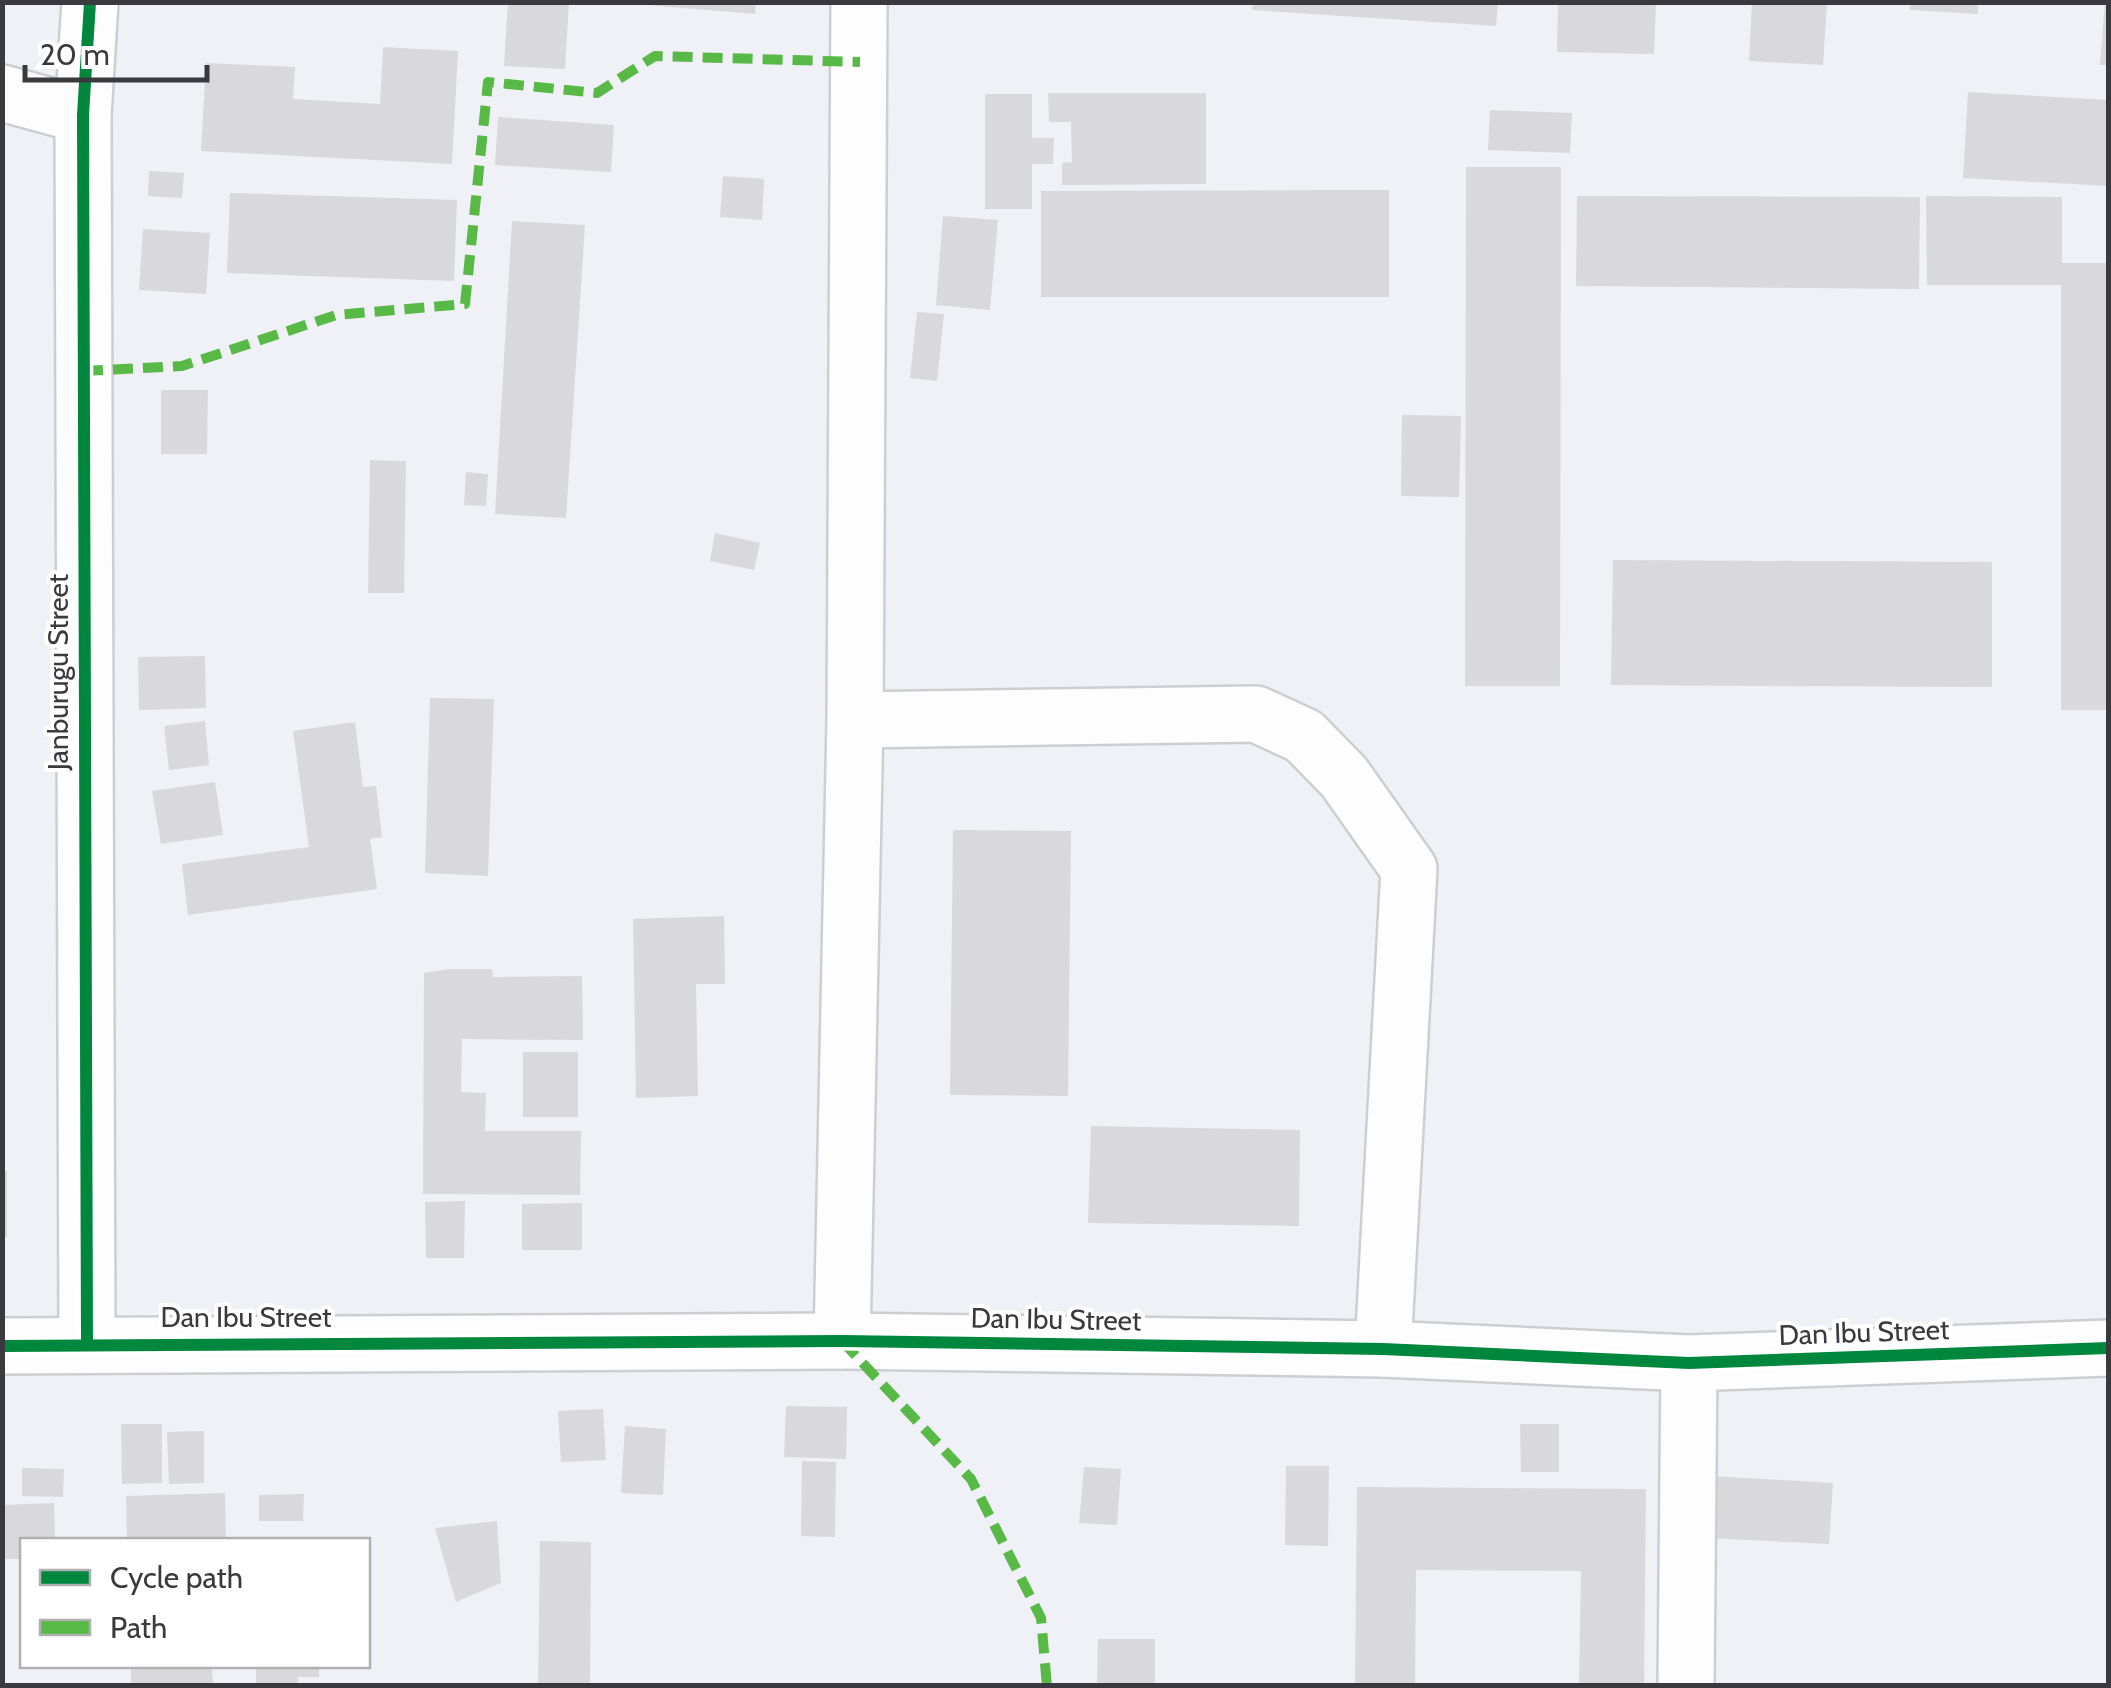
<svg xmlns="http://www.w3.org/2000/svg" width="2111" height="1688" font-family="Cabin,sans-serif">
<style>
.building{fill:#d9d8da}
.lines{fill:none;stroke-linecap:round;stroke-linejoin:round}
.minor-casing{stroke:#cdced2;stroke-width:60}
.minor{stroke:#fdfdfe;stroke-width:55}
.quiet{stroke:#58b947;stroke-width:10;stroke-dasharray:20 10;stroke-linecap:butt}
.cycleway-casing{stroke:#fff;stroke-width:19}
.cycleway{stroke:#00873e;stroke-width:12}
.labels{text-anchor:middle;dominant-baseline:central;stroke-width:8;stroke-linejoin:round;paint-order:stroke}
.street-label{font-size:28px;fill:#3a3a3e;stroke:#fff}
</style>
<rect width="100%" height="100%" fill="#f0f1f6"/>
<g class="building">
<path d="M508,2H569L565,69L504,66Z"/>
<path d="M611,2H756L755,14Z"/>
<path d="M1253,2H1498L1496,26L1252,10Z"/>
<path d="M1558,2H1656L1654,54L1557,52Z"/>
<path d="M1752,2H1827L1823,65L1749,61Z"/>
<path d="M1910,2H1978V14L1910,10Z"/>
<path d="M2105,2H2108V65H2100Z"/>
<path d="M383,47L458,51L452,164L201,151L206,63L295,67L293,99L380,104Z"/>
<path d="M1968,92L2108,100V186L1963,178Z"/>
<path d="M1048,93H1206V184L1062,185V163L1072,162L1071,122H1049Z"/>
<path d="M985,94H1032V138H1054L1053,164H1032V209H985Z"/>
<path d="M1490,110L1572,113L1570,153L1488,150Z"/>
<path d="M498,117L614,125L611,172L495,165Z"/>
<path d="M1466,167H1561L1560,686H1465Z"/>
<path d="M149,171L184,173L182,198L148,196Z"/>
<path d="M723,176L764,179L762,220L720,217Z"/>
<path d="M1389,190V297H1041V191Z"/>
<path d="M230,193L457,200L454,281L227,273Z"/>
<path d="M1577,196L1920,197L1919,289L1576,286Z"/>
<path d="M1926,196L2062,197V263H2108V710H2061V285H1927Z"/>
<path d="M943,216L998,220L990,310L936,305Z"/>
<path d="M512,221L585,225L566,518L495,514Z"/>
<path d="M143,229L210,233L206,294L139,290Z"/>
<path d="M917,312L944,314L937,381L910,378Z"/>
<path d="M161,390H208L207,454H161Z"/>
<path d="M1402,415L1461,416L1459,497L1401,496Z"/>
<path d="M370,460L406,461L404,593H368Z"/>
<path d="M466,472L488,474L486,506L464,505Z"/>
<path d="M715,533L760,543L754,570L710,561Z"/>
<path d="M1613,560L1992,562V687L1611,685Z"/>
<path d="M205,656L206,708L139,710L138,657Z"/>
<path d="M430,698L494,699L488,876L425,873Z"/>
<path d="M205,721L209,765L169,770L164,726Z"/>
<path d="M355,722L363,787L376,786L382,837L370,839L377,889L188,915L182,864L309,847L293,731Z"/>
<path d="M215,782L223,835L161,844L152,791Z"/>
<path d="M953,830L1071,831L1068,1096L950,1095Z"/>
<path d="M724,916L725,984H696L698,1096L636,1098L633,919Z"/>
<path d="M450,969H492L493,977L582,976L583,1040L462,1039L461,1092L486,1093L485,1131H581L580,1195L423,1194L424,973Z"/>
<rect x="523" y="1052" width="55" height="65"/>
<path d="M1091,1126L1300,1130L1299,1226L1088,1223Z"/>
<rect x="2" y="1171" width="5" height="66"/>
<path d="M465,1201L464,1258H426L425,1202Z"/>
<path d="M582,1203V1250H522V1204Z"/>
<path d="M786,1406L847,1407L846,1459L784,1457Z"/>
<path d="M603,1409L606,1460L561,1462L558,1411Z"/>
<path d="M121,1424H162V1483L122,1484Z"/>
<path d="M1520,1424H1559V1472H1521Z"/>
<path d="M625,1426L666,1429L663,1495L621,1493Z"/>
<path d="M204,1431V1483L169,1484L167,1432Z"/>
<path d="M802,1461L836,1462L835,1537L801,1536Z"/>
<path d="M1286,1466H1329L1328,1546L1285,1545Z"/>
<path d="M1084,1467L1121,1469L1117,1525L1079,1523Z"/>
<path d="M22,1468L64,1469L63,1497L22,1496Z"/>
<path d="M1710,1476L1833,1483L1829,1544L1706,1538Z"/>
<path d="M1357,1487L1646,1489L1644,1686H1579L1581,1571L1416,1570L1415,1686H1355Z"/>
<path d="M225,1493L226,1540H127L126,1496Z"/>
<path d="M304,1494L303,1521H259V1495Z"/>
<path d="M54,1503L55,1540H22V1559H2V1505Z"/>
<path d="M497,1521L501,1583L456,1602L435,1528Z"/>
<path d="M540,1541L591,1542L590,1686H538Z"/>
<path d="M1098,1639H1155V1686H1097Z"/>
<path d="M131,1666H212L213,1686H131Z"/>
<path d="M256,1666H319V1677H298V1686H256Z"/>
</g>
<g class="lines">
<g class="minor-casing">
<g id="minor">
<path d="M2,93L83,115"/>
<path d="M855,720L1256,714L1304,736L1344,777L1409,869L1383,1349"/>
<path d="M842,1341L855,720L859,2"/>
<path d="M87,1342L83,115L90,2"/>
<path d="M2,1346L842,1341L1383,1349L1689,1363L2108,1348"/>
<path d="M1686,1686L1689,1363"/>
</g>
</g>
<use href="#minor" class="minor"/>
<g class="quiet">
<path d="M83,371L182,366L336,315L465,304L488,82L597,93L655,56L860,62"/>
<path d="M842,1341L971,1479L1041,1618L1047,1686"/>
</g>
<g class="cycleway-casing">
<g id="cycleway">
<path d="M87,1342L83,115L90,2"/>
<path d="M2,1346L842,1341L1383,1349L1689,1363L2108,1348"/>
</g>
</g>
<use href="#cycleway" class="cycleway"/>
</g>
<g class="labels">
<g class="street-label">
<text transform="translate(58 672) rotate(-90)">Janburugu Street</text>
<text x="246" y="1317">Dan Ibu Street</text>
<text transform="translate(1056 1319) rotate(1)">Dan Ibu Street</text>
<text transform="translate(1864 1332) rotate(-2)">Dan Ibu Street</text>
</g>
</g>
<rect width="2111" height="1688" fill="none" stroke="#3a3a3e" stroke-width="10"/>
<rect x="20" y="1538" width="350" height="130" fill="#ffffff" stroke="#b0b0b2" stroke-width="2.5"/>
<rect x="40" y="1570" width="50" height="15" fill="#00873e" stroke="#b0b0b2" stroke-width="2.5"/>
<text x="110" y="1588" font-size="30" fill="#3a3a3e">Cycle path</text>
<rect x="40" y="1620" width="50" height="15" fill="#58b947" stroke="#b0b0b2" stroke-width="2.5"/>
<text x="110" y="1638" font-size="30" fill="#3a3a3e">Path</text>
<path d="M25 65v15h182v-15" fill="none" stroke="#3a3a3e" stroke-width="5"/>
<text x="40" y="65" font-size="30" fill="#3a3a3e" stroke="#ffffff" stroke-width="8" paint-order="stroke">20 m</text>
</svg>
